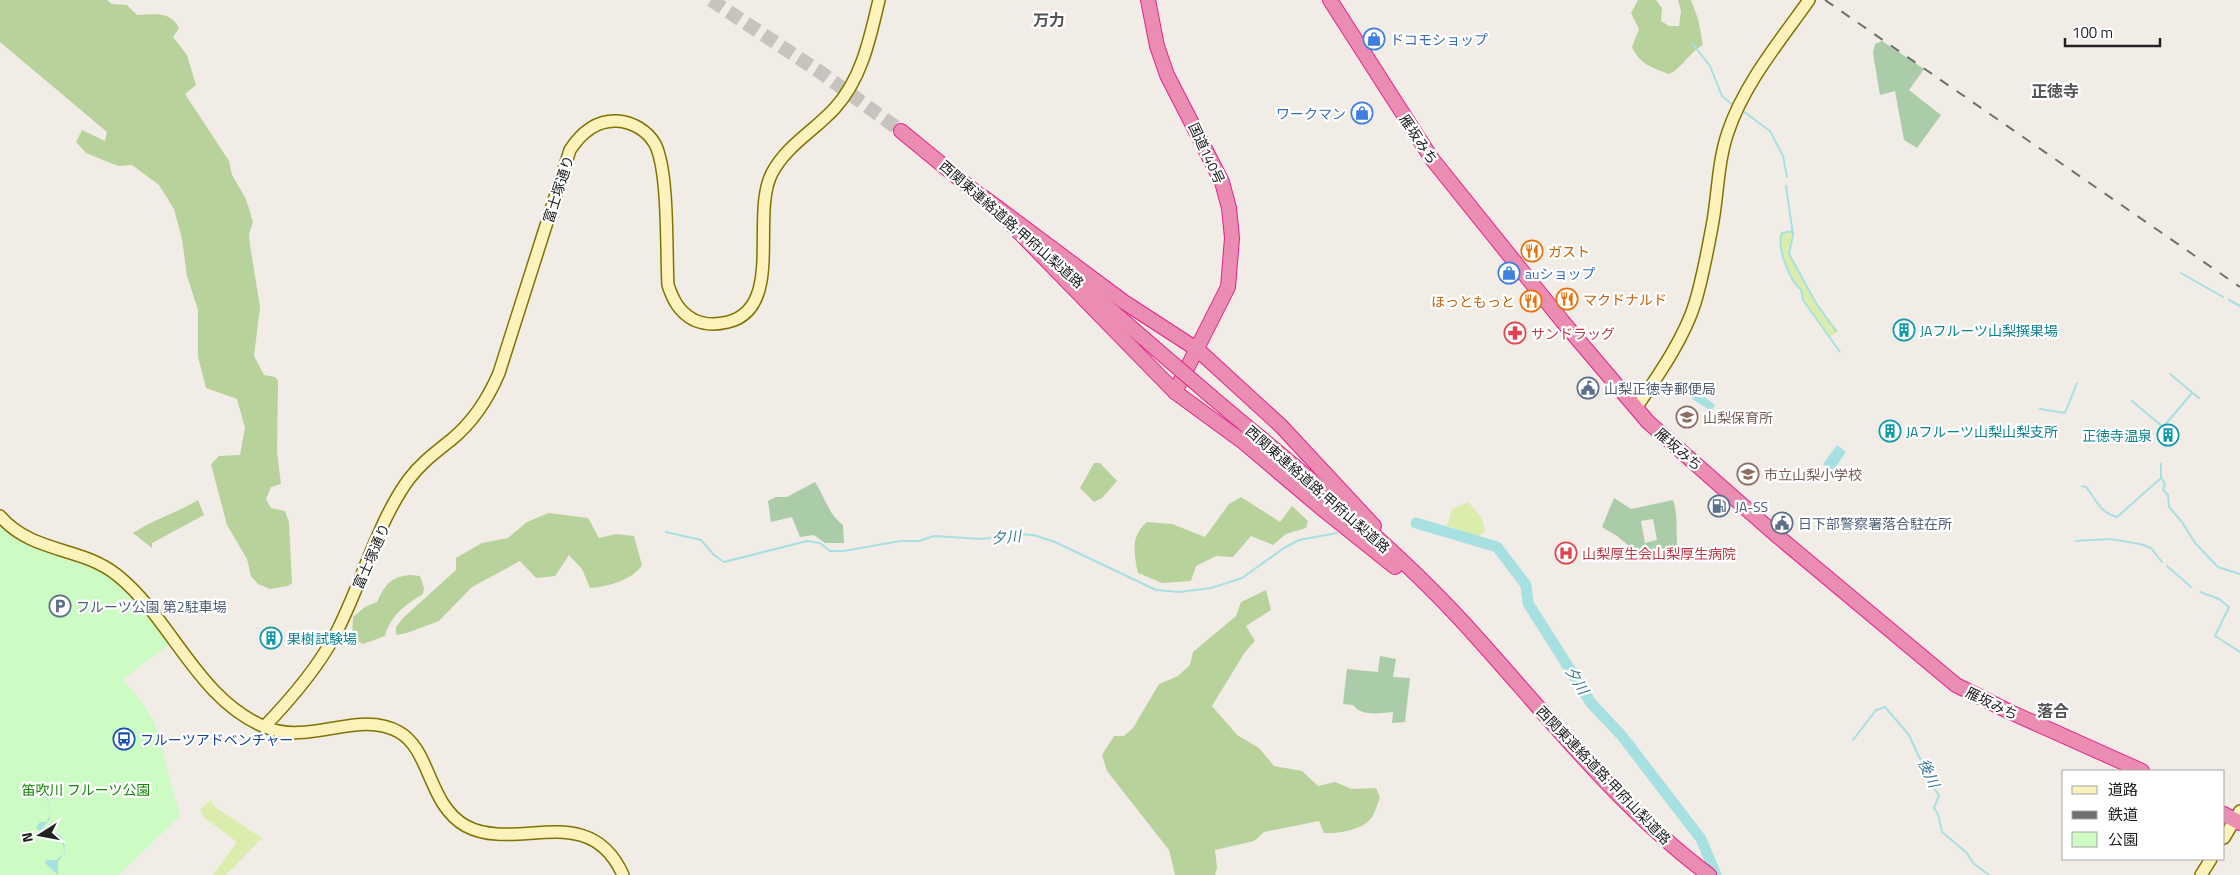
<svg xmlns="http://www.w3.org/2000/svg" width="2240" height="875" font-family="'Titillium Web','Noto Sans JP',sans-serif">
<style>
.grass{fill:#daedac}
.forest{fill:#b7d29b}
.cemetery{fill:#aacca8;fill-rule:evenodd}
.park{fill:#ccfcc4}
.water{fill:#a7e0e1}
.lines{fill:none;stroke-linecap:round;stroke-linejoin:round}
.stream{stroke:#a7e0e1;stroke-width:2}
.river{stroke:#a7e0e1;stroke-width:11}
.highway-tunnel{stroke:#c8c3bf;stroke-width:14;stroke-dasharray:14 7;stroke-linecap:butt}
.secondary-casing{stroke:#807300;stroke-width:14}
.highway-casing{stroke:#e3228c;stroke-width:16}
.secondary{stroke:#fcf2bb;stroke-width:11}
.highway{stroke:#eb8db2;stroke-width:14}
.rail{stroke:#6f6f6f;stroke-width:2;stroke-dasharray:10 10;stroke-linecap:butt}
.highway-bridge-casing{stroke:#e3228c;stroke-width:16;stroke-linecap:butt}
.highway-bridge{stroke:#eb8db2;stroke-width:14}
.labels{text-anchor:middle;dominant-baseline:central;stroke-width:4.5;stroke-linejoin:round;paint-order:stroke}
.shop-label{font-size:14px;fill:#366cbe;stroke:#fff;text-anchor:start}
.street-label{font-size:14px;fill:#212121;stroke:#fff}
.food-label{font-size:14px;fill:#c56008;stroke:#fff;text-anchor:start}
.culture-label{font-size:14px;fill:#0d838f;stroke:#fff;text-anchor:start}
.health-label{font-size:14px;fill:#be3a42;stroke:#fff;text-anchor:start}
.service-label{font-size:14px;fill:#4e5e75;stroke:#fff;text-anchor:start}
.education-label{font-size:14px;fill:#785e54;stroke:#fff;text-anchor:start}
.transit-label{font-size:14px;fill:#164399;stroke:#fff;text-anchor:start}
.park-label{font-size:14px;fill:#178707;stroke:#fff}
.water-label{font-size:15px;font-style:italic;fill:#3d7b95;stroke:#fff}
.quarter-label{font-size:16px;font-weight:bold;fill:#545454;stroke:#fff}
</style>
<rect width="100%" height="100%" fill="#f2ece7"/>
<g class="grass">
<path d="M1793,231L1789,254L1816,303L1838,331L1830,337L1803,300L1801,290C1790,281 1776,247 1782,233Z"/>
<path d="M1468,502L1482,518L1485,531L1479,537L1447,526L1452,509Z"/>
<path d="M211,800L215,807L262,838L226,875H213L237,842L204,817L200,809Z"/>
</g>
<g class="forest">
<path d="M0,0H107L112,4L127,5L137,15C154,14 171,11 179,28L173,37L187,55L196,85L185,94L229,161L232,175L246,199L253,222L249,234L250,245L260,307L254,356L264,375L275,377L278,381L277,452L281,484L271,487L266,499L271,508L285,511L289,522L292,583L288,586L270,589L258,584L251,576L247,559L227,525L211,464L219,456L240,455L245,428L237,399L206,388L198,357V310L187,276L182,239L174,209L159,185L132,165L119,166L108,162L86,153L76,142L82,130L105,141L107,132L0,42Z"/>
<path d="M1638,0H1656L1662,8L1661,21L1669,26H1679L1681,11L1678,0H1691L1698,19L1703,45C1689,53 1680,70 1669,74C1653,68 1639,64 1632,47L1639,29L1631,13Z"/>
<path d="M1094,463H1100L1117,481L1102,498L1094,502L1080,488Z"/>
<path d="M1241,497L1280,522L1292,506L1308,521L1306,528L1286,534L1273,545L1251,536L1233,557L1216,556L1196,566L1191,581L1162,583L1138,573C1134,554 1130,536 1147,522L1172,524L1205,537L1229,504Z"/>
<path d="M198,500L204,515L152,543V548L133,533C154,519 177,513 198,500Z"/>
<path d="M549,513L588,518L599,538L616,534L634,536L642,565C633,580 607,587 590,588L582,569L569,555L555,576L536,578L520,561L472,587L439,621L407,633L396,635V627L403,618L456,570V558L482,543L508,538L527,522Z"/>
<path d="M410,575L420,576L424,588L423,594C406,604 390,616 385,636L363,644L352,638L353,617L365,607L377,602C385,585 390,577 410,575Z"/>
<path d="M1266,590L1271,610L1246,626L1255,641L1245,652L1212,706L1237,735L1259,748L1274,766L1302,771L1318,786L1335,782L1352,789L1376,788L1380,798C1377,804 1376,811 1372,817C1364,830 1337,834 1324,833L1319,821L1264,832L1254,841L1215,850L1217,868L1215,875H1175L1169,850L1107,771L1102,755L1114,736H1124L1133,728L1159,684L1178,676L1190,665L1193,652L1236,616L1241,602Z"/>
</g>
<g class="cemetery">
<path d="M1882,41L1924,69L1909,90L1941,115L1917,148L1904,140L1895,91L1880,95L1873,53L1875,44Z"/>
<path d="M815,482C825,497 828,514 843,525L844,543H825L814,535L800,537L792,517L771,522L768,501L776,497H787Z"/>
<path d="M1614,498L1631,509L1673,500C1679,516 1675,533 1678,550H1666L1664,556L1638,553L1617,536L1602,527ZM1653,519L1657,540L1645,543L1641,521Z"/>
<path d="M1380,656L1396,659L1393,677L1410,678L1405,722L1392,723L1393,712C1378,713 1363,717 1353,705L1343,704L1347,669L1378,672Z"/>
</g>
<path class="park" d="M0,524L17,540L34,548L108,574L171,643L123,679L144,705L156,726L180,816L119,875H0Z"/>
<g class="water">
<path d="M1698,392L1715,405L1711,411L1692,399Z"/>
<path d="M1837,445L1846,452L1833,471L1823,464Z"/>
<path d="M40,786L47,789L50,819L42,829L45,831C63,829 72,850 58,861V875L45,863L47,860H56L65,853L61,839L54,832L41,833L36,828L40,822H47L50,814L47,798L35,795V789Z"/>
</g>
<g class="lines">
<g class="stream">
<path d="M1692,43L1710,66L1722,96L1734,106"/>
<path d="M1743,111L1770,131L1783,156L1787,177"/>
<path d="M1786,186L1793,235L1789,254L1816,303L1836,331"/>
<path d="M1793,231L1782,233C1776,247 1790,281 1801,290L1803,300L1840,352"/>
<path d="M2181,273L2223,297"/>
<path d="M2229,300L2240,306"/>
<path d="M2170,374L2199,398"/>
<path d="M2132,401L2163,427L2192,393"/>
<path d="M2040,409L2065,413L2077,383"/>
<path d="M2161,464V477L2165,484L2163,490L2168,495L2169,507L2182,522L2195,543L2218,567L2240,574"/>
<path d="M2082,486L2086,487C2096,499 2100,513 2117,517L2161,478"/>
<path d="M666,532L701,540L714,555L724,562L807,541L820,543L830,551H844L900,541H919L934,536L982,539L1018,534L1033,535L1055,542L1156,590L1179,592L1211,588L1242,578L1284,548L1299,540L1337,533"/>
<path d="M2076,541L2110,539L2140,544L2151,548L2162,562"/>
<path d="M2167,566L2191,587"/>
<path d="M2200,592L2219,599L2229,607L2215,636L2240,652"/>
<path d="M1853,740L1876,710L1885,707L1909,735L1919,757L1929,769L1934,788L1939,795L1934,808L1938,814L1942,832L1967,853L1973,863L1989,875"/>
</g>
<path class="river" d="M1416,523L1497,547L1526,585L1528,603L1591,703L1622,736L1701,839L1716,875"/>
<path class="highway-tunnel" d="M711,0L823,74L901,131"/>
<g class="secondary-casing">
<g id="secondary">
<path d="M1636,408C1657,377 1684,339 1695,303C1703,277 1708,248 1713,221C1718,192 1718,161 1728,132C1744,84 1780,41 1809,0"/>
<path d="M0,516C33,554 81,546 117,575C172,619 197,699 265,727C310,746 359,709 399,732C431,750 428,805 466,826C516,853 589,799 623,875"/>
<path d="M264,727C290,700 316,670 334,637C360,589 377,522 409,479C421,463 436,452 451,440C473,422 488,399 499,373L570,150C581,133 596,120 617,121C632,122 647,130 655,144C669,171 666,251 668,285C673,300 679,312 694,320C705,325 716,325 728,322C785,308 750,215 772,173C787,145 814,131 835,108C862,78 870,38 879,0"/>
<path d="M2224,838L2240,811"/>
<path d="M2201,875L2211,859"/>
</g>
</g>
<g class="highway-casing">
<g id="highway">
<path d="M1148,0L1157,46L1167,75L1222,182L1229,208L1232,238L1228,287L1175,392"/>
<path d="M1330,0L1432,159L1563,322L1648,422L1775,534L1956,685L2008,711L2142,771"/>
<path d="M901,131L990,204"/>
<path d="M983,197L1124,302L1198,350L1281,426L1374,526"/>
<path d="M1011,224L1175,392L1242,441L1320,507L1395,567"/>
<path d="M1081,284L1156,349"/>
<path d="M1213,398C1297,469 1386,539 1461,620C1541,707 1614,804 1709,875"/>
<path d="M2224,814L2240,823"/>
</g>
</g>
<use href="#secondary" class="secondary"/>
<use href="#highway" class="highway"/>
<path class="rail" d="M1825,0L2240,287"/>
<g class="highway-bridge-casing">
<path id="highway-bridge" d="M1156,349L1213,398"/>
</g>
<use href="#highway-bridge" class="highway-bridge"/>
</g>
<defs>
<g id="shop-ring" transform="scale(1.125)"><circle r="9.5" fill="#fff" stroke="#3f7fe0" stroke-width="1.5"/><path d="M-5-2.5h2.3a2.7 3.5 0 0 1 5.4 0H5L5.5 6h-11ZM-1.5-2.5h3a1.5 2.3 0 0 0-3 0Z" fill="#3f7fe0"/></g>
<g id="restaurant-ring" transform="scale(1.125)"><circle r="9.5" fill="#fff" stroke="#e8710a" stroke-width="1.5"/><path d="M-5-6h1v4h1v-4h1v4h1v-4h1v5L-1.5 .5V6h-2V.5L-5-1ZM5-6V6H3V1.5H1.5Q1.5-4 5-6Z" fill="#e8710a"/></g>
<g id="building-ring" transform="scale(1.125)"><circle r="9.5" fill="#fff" stroke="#0f9aa8" stroke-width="1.5"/><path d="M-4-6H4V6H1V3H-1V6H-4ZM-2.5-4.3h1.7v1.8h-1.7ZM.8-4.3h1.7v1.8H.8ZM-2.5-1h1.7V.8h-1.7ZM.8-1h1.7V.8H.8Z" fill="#0f9aa8"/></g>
<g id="pharmacy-ring" transform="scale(1.125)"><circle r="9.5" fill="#fff" stroke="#e0444e" stroke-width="1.5"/><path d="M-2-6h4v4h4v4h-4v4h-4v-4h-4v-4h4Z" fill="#e0444e"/></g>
<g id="civic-ring" transform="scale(1.125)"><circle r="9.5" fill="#fff" stroke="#5c6f8a" stroke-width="1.5"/><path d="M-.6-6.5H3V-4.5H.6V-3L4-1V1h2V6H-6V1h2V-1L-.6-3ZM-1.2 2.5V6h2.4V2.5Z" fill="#5c6f8a"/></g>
<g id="school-ring" transform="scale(1.125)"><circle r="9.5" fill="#fff" stroke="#8d6e63" stroke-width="1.5"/><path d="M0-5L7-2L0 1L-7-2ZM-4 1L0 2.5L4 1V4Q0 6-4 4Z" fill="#8d6e63"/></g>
<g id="fuel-ring" transform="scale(1.125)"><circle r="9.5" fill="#fff" stroke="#5c6f8a" stroke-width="1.5"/><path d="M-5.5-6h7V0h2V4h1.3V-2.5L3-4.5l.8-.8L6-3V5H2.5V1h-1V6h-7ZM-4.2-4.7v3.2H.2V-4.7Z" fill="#5c6f8a"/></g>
<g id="hospital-ring" transform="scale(1.125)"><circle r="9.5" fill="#fff" stroke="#e0444e" stroke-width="1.5"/><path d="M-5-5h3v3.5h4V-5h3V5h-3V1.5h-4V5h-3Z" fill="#e0444e"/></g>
<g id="parking-ring" transform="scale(1.125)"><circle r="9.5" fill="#fff" stroke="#5c6f8a" stroke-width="1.5"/><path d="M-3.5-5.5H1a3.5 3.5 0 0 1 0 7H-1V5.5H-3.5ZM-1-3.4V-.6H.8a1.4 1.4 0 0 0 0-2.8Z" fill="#5c6f8a"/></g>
<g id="bus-ring" transform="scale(1.125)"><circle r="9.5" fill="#fff" stroke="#1a4fb4" stroke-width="1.5"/><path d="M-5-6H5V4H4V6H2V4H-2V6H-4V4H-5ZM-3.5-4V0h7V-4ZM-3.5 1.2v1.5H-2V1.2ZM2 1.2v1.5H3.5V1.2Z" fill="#1a4fb4"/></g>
</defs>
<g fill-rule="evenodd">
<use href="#shop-ring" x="1374" y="39"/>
<use href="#shop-ring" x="1362" y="113"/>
<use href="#restaurant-ring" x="1532" y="251"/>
<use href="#shop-ring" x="1509" y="273"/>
<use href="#restaurant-ring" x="1567" y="299"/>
<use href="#restaurant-ring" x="1531" y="301"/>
<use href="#building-ring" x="1904" y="330"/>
<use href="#pharmacy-ring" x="1515" y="333"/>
<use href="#civic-ring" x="1588" y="388"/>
<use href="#school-ring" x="1687" y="417"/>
<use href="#building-ring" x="1890" y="431"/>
<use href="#building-ring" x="2168" y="435"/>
<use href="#school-ring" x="1748" y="474"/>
<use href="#fuel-ring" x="1719" y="506"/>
<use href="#civic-ring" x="1782" y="523"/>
<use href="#hospital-ring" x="1566" y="553"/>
<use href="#parking-ring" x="60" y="606"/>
<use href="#building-ring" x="271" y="638"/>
<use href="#bus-ring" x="124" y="739"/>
</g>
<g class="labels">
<g class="shop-label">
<text x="1390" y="39">ドコモショップ</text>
<text x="1346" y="113" text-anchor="end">ワークマン</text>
<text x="1525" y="273">auショップ</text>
</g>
<g class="street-label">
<text transform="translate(1419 139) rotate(56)">雁坂みち</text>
<text transform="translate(1207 153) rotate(65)">国道140号</text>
<text transform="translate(558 189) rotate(-72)">富士塚通り</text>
<text transform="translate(1012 224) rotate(41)">西関東連絡道路;甲府山梨道路</text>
<text transform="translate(1679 449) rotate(41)">雁坂みち</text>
<text transform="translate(1318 489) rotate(41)">西関東連絡道路;甲府山梨道路</text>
<text transform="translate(371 556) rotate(-66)">富士塚通り</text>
<text transform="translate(1992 703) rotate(26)">雁坂みち</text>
<text transform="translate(1604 775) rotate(46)">西関東連絡道路;甲府山梨道路</text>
</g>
<g class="food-label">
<text x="1548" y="251">ガスト</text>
<text x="1583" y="299">マクドナルド</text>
<text x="1515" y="301" text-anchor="end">ほっともっと</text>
</g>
<g class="culture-label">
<text x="1920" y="330">JAフルーツ山梨撰果場</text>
<text x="1906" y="431">JAフルーツ山梨山梨支所</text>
<text x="2152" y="435" text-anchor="end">正徳寺温泉</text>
<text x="287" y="638">果樹試験場</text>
</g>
<g class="health-label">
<text x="1531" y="333">サンドラッグ</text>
<text x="1582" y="553">山梨厚生会山梨厚生病院</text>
</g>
<g class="service-label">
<text x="1604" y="388">山梨正徳寺郵便局</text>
<text x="1735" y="506">JA-SS</text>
<text x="1798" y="523">日下部警察署落合駐在所</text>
<text x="76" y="606">フルーツ公園 第2駐車場</text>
</g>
<g class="education-label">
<text x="1703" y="417">山梨保育所</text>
<text x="1764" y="474">市立山梨小学校</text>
</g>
<g class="transit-label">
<text x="140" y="739">フルーツアドベンチャー</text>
</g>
<g class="park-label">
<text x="86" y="789">笛吹川 フルーツ公園</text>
</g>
<g class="water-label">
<text transform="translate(1006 537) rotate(-5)">夕川</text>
<text transform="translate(1577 680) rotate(58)">夕川</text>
<text transform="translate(1929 773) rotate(65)">後川</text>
</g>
<g class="quarter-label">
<text x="1049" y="20">万力</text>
<text x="2055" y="91">正徳寺</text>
<text x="2053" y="711">落合</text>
</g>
</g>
<rect x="2062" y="770" width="162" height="90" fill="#ffffff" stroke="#a6a6a6"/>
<rect x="2072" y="786" width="25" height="8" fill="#fcf2bb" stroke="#a6a6a6"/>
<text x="2108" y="795" font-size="15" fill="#212121">道路</text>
<rect x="2072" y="811" width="25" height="8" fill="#6f6f6f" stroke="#a6a6a6"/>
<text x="2108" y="820" font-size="15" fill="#212121">鉄道</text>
<rect x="2072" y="832" width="25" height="15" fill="#ccfcc4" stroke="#a6a6a6"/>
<text x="2108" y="845" font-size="15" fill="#212121">公園</text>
<g transform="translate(40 835) rotate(259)" stroke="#ffffff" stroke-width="4" paint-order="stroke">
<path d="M0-4L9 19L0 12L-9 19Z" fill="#212121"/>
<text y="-8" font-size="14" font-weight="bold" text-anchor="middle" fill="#212121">N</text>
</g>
<path d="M2065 38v8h95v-8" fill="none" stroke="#212121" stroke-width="2.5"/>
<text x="2072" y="38" font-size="15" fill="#212121" stroke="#ffffff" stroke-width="4" paint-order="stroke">100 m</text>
</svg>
